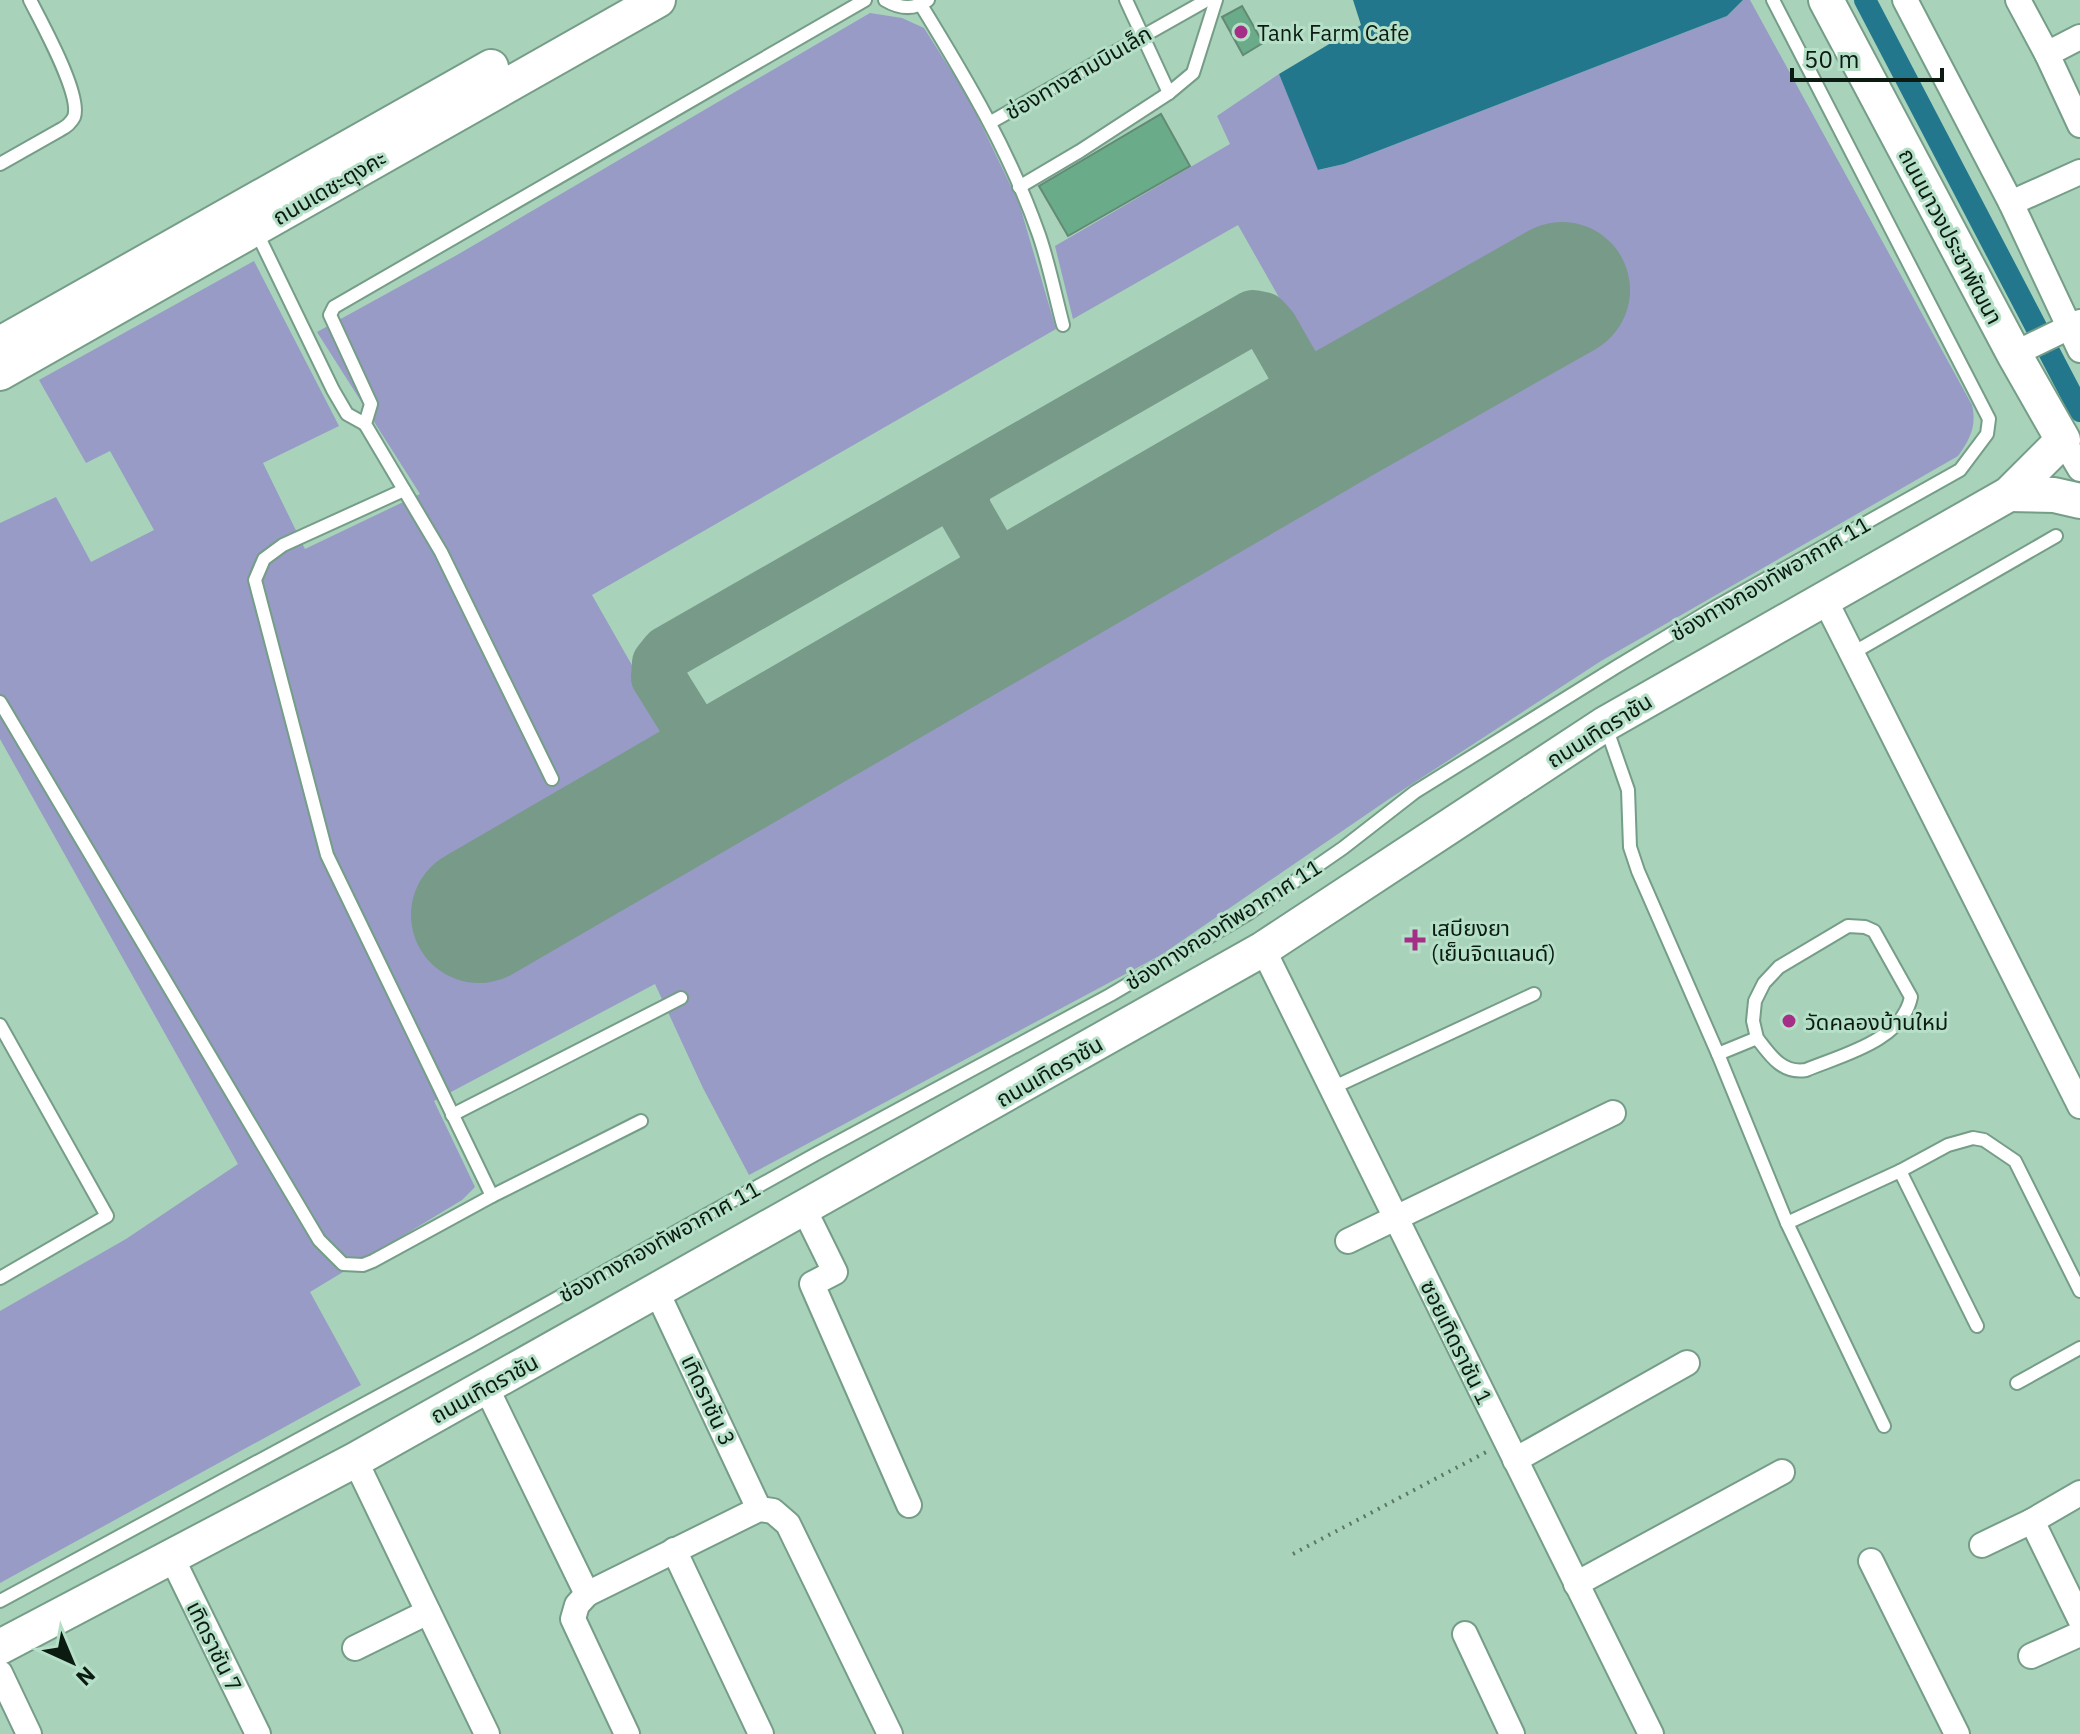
<svg xmlns="http://www.w3.org/2000/svg" width="2080" height="1734" font-family="'IBM Plex Sans','Noto Sans Thai',sans-serif">
<style>
.green{fill:#979bc5}
.water{fill:#22778d}
.lines{fill:none;stroke-linecap:round;stroke-linejoin:round}
.canal{stroke:#22778d;stroke-width:22}
.taxiway{stroke:#789a88;stroke-width:54}
.runway{stroke:#789a88;stroke-width:136}
.building{fill:#6aab89;stroke:#628a74;stroke-width:2}
.lane-casing{stroke:#759d87;stroke-width:16}
.street-casing{stroke:#759d87;stroke-width:28}
.secondary-casing{stroke:#759d87;stroke-width:38}
.path{stroke:#5a7767;stroke-width:4;stroke-dasharray:2 6;stroke-linecap:butt}
.lane{stroke:#fff;stroke-width:12}
.street{stroke:#fff;stroke-width:24}
.secondary{stroke:#fff;stroke-width:34}
.poi-dot{fill:#a52f87;stroke:#b5dfc7;stroke-width:3}
.labels{text-anchor:middle;dominant-baseline:central;stroke-width:6;stroke-linejoin:round;paint-order:stroke}
.poi-label{font-size:22px;fill:#0b1b12;stroke:#b5dfc7;text-anchor:start}
.street-label{font-size:22px;fill:#0b1b12;stroke:#b5dfc7}
</style>
<rect width="100%" height="100%" fill="#a8d2ba"/>
<path class="green" d="M1743,0H1750L1972,405C1977,426 1970,439 1958,456L1601,661L1389,799L1161,955L749,1175L703,1088L655,984L434,1101L475,1187L462,1200L310,1292L361,1385L0,1583V1311L126,1239L238,1164L0,739V523L56,497L91,562L154,530L110,451L86,463L39,380L254,261L339,426L263,463L305,549L420,494L317,332L457,255L870,13L902,18L924,28L968,97L1019,203L1056,329L592,595L683,755L451,890L487,953L1592,315L1557,251L1328,384L1238,225L1073,319L1055,246L1230,144L1217,116L1279,74L1319,170L1344,164L1727,16Z"/>
<path class="water" d="M1353,0H1743L1727,16L1344,164L1318,170L1279,74L1361,25Z"/>
<g class="lines">
<path class="canal" d="M1865,0L2080,411"/>
<g class="taxiway">
<path d="M963,484V508L1008,586L1005,610"/>
<path d="M700,787L708,763L707,756L658,677L659,663L667,653L1253,317L1263,319L1271,328L1311,398L1321,409L1341,415"/>
</g>
<path class="runway" d="M479,915L1341,415L1562,290"/>
</g>
<g class="building">
<path d="M1242,6L1263,43L1243,55L1222,17Z"/>
<path d="M1161,114L1190,166L1068,236L1039,186Z"/>
</g>
<g class="lines">
<g class="lane-casing">
<g id="lane">
<path d="M885,0C900,9 914,10 928,0"/>
<path d="M1126,0L1169,93"/>
<path d="M921,5C967,80 1010,152 1039,235C1049,264 1055,295 1063,325"/>
<path d="M991,122L1207,0"/>
<path d="M0,164L60,130C66,127 71,123 74,117C82,95 41,22 30,0"/>
<path d="M1019,187L1080,151L1169,93L1193,73L1216,0"/>
<path d="M256,231L333,390L347,414L365,424"/>
<path d="M1851,654L2056,536"/>
<path d="M0,702L319,1240L343,1264L363,1265L373,1261L492,1196L327,855L255,580L264,559L283,545L404,490"/>
<path d="M1606,727L1628,790L1630,847L1638,871L1718,1054L1787,1223L1884,1426"/>
<path d="M552,779L441,552L365,424L371,404L330,315L334,307L865,0"/>
<path d="M0,1025L107,1216L0,1278"/>
<path d="M1718,1054L1757,1038C1770,1055 1782,1074 1806,1070C1842,1055 1902,1041 1911,997L1874,931L1865,927L1848,926L1779,967L1764,983L1755,1001L1753,1021L1757,1038"/>
<path d="M1332,1088L1534,994"/>
<path d="M452,1115L681,998"/>
<path d="M1900,1171L1977,1326"/>
<path d="M492,1196L641,1121"/>
<path d="M1787,1223L1900,1171L1948,1145L1973,1138L1984,1140L2015,1161L2080,1291"/>
<path d="M2017,1383L2080,1348"/>
<path d="M0,1601L473,1345L816,1154L1110,995L1249,913L1343,848L1415,792L1616,667L1714,608L1960,470L1987,434L1989,419L1773,0"/>
</g>
</g>
<g class="street-casing">
<g id="street">
<path d="M1905,0L2011,203L2080,350"/>
<path d="M2018,0L2047,54L2080,125"/>
<path d="M2047,54L2080,37"/>
<path d="M2011,203L2080,172"/>
<path d="M2014,354L2080,322"/>
<path d="M2063,440L2080,469"/>
<path d="M1824,598L2080,1106"/>
<path d="M1263,949L1651,1734"/>
<path d="M804,1209L835,1272L812,1284L909,1505"/>
<path d="M1348,1241L1613,1113"/>
<path d="M657,1292L759,1509"/>
<path d="M486,1387L587,1594"/>
<path d="M355,1460L487,1734"/>
<path d="M1515,1460L1687,1363"/>
<path d="M2032,1521L2080,1619"/>
<path d="M1982,1545L2032,1521L2080,1493"/>
<path d="M674,1550L761,1734"/>
<path d="M172,1558L258,1734"/>
<path d="M1871,1561L1957,1734"/>
<path d="M1576,1584L1782,1472"/>
<path d="M1465,1634L1512,1734"/>
<path d="M355,1648L428,1612"/>
<path d="M2031,1656L2080,1634"/>
<path d="M0,1673L29,1734"/>
<path d="M627,1734L573,1619L577,1605L587,1594L759,1509L773,1511L788,1524L890,1734"/>
</g>
</g>
<g class="secondary-casing">
<g id="secondary">
<path d="M0,344L491,67"/>
<path d="M0,373L658,0"/>
<path d="M2009,494L2054,495L2080,501"/>
<path d="M0,1647L355,1460L1263,949L1605,724L2009,494L2063,440L2014,354L1826,0"/>
</g>
</g>
<path class="path" d="M1293,1554L1490,1450"/>
<use href="#lane" class="lane"/>
<use href="#street" class="street"/>
<use href="#secondary" class="secondary"/>
</g>
<g class="poi-dot">
<circle cx="1241" cy="32" r="8"/>
<path d="M1411 928h8v8h8v8h-8v8h-8v-8h-8v-8h8z"/>
<circle cx="1789" cy="1021" r="8"/>
</g>
<g class="labels">
<g class="poi-label">
<text x="1257" y="32">Tank Farm Cafe</text>
<text x="1431" y="927">เสบียงยา<tspan x="1431" dy="25">(เย็นจิตแลนด์)</tspan></text>
<text x="1805" y="1021">วัดคลองบ้านใหม่</text>
</g>
<g class="street-label">
<text transform="translate(1078 72) rotate(-30)">ช่องทางสามบินเล็ก</text>
<text transform="translate(329 187) rotate(-30)">ถนนเดชะตุงคะ</text>
<text transform="translate(1951 236) rotate(62)">ถนนนาวงประชาพัฒนา</text>
<text transform="translate(1770 578) rotate(-30)">ช่องทางกองทัพอากาศ 11</text>
<text transform="translate(1599 730) rotate(-32)">ถนนเทิดราชัน</text>
<text transform="translate(1223 924) rotate(-32)">ช่องทางกองทัพอากาศ 11</text>
<text transform="translate(1049 1071) rotate(-30)">ถนนเทิดราชัน</text>
<text transform="translate(659 1241) rotate(-29)">ช่องทางกองทัพอากาศ 11</text>
<text transform="translate(1457 1342) rotate(64)">ซอยเทิดราชัน 1</text>
<text transform="translate(484 1388) rotate(-29)">ถนนเทิดราชัน</text>
<text transform="translate(709 1400) rotate(65)">เทิดราชัน 3</text>
<text transform="translate(215 1646) rotate(64)">เทิดราชัน 7</text>
</g>
</g>
<g transform="translate(72 1662) rotate(136)" stroke="#b5dfc7" stroke-width="6" paint-order="stroke">
<path d="M0-6L14 30L0 20L-14 30Z" fill="#0b1b12"/>
<text y="-12" font-size="22" font-weight="bold" text-anchor="middle" fill="#0b1b12">N</text>
</g>
<path d="M1792 68v12h150v-12" fill="none" stroke="#0b1b12" stroke-width="4"/>
<text x="1804" y="68" font-size="24" fill="#0b1b12" stroke="#b5dfc7" stroke-width="6" paint-order="stroke">50 m</text>
</svg>
